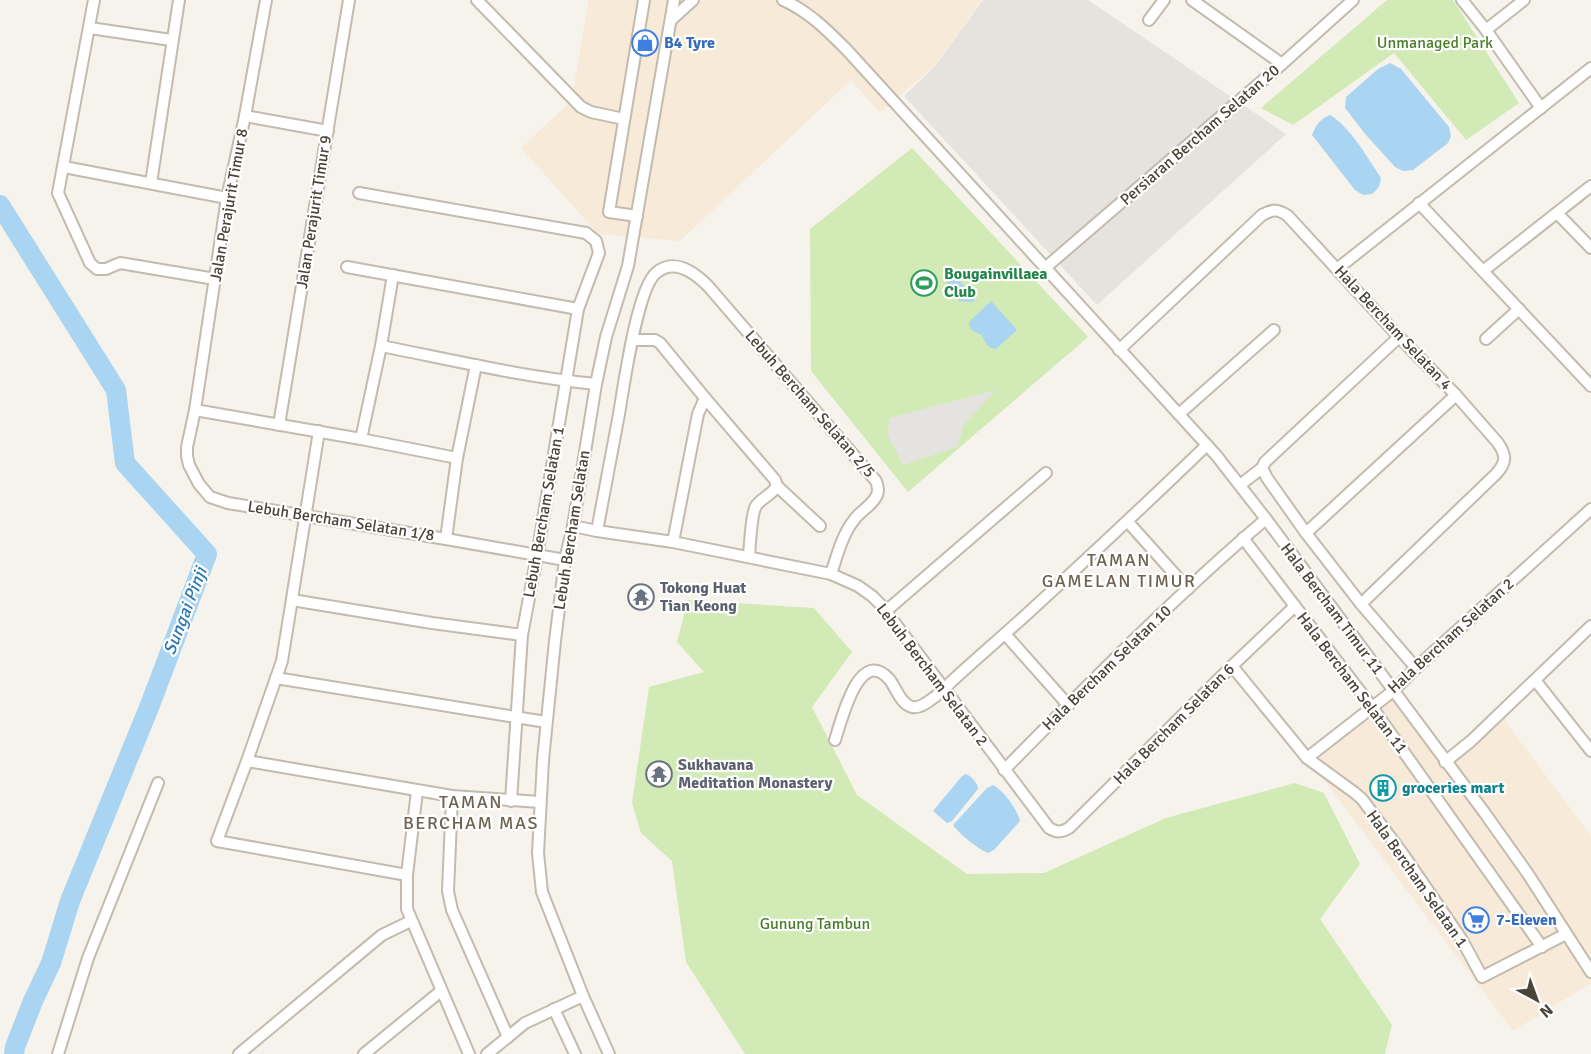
<svg xmlns="http://www.w3.org/2000/svg" width="1591" height="1054" font-family="Signika,sans-serif">
<style>
.commercial{fill:#f7ead8}
.industrial{fill:#e6e2dd}
.green{fill:#d2eab5}
.parking{fill:#e5e3e0}
.water{fill:#a9d4f2}
.lines{fill:none;stroke-linecap:round;stroke-linejoin:round}
.river{stroke:#a9d4f2;stroke-width:20}
.minor-casing{stroke:#c2bbae;stroke-width:14}
.minor{stroke:#fff;stroke-width:10}
.labels{text-anchor:middle;dominant-baseline:central;stroke-width:4.5;stroke-linejoin:round;paint-order:stroke}
.shop-label{font-size:16px;font-weight:bold;fill:#366cbe;stroke:#fff;text-anchor:start}
.park-label{font-size:16px;fill:#4a7f2a;stroke:#fff}
.street-label{font-size:16px;fill:#4b4439;stroke:#fff}
.leisure-label{font-size:16px;font-weight:bold;fill:#27864d;stroke:#fff;text-anchor:start}
.worship-label{font-size:16px;font-weight:bold;fill:#5b616d;stroke:#fff;text-anchor:start}
.culture-label{font-size:16px;font-weight:bold;fill:#0d838f;stroke:#fff;text-anchor:start}
.neighbourhood-label{font-size:18px;letter-spacing:1.5px;fill:#6e6250;stroke:#fff}
.water-label{font-size:18px;font-style:italic;fill:#2e7ab2;stroke:#fff}
</style>
<rect width="100%" height="100%" fill="#f6f3ec"/>
<g class="commercial">
<path d="M589,0H982L935,65L880,113L851,80L680,241L598,234L521,148L571,101Z"/>
<path d="M1392,692L1446,762L1500,714L1591,836V983L1513,1031L1309,760Z"/>
</g>
<path class="industrial" d="M983,0H1088L1286,134L1097,305L904,96L935,66Z"/>
<g class="green">
<path d="M1387,0H1453L1519,103L1466,140L1394,53L1293,125L1261,108Z"/>
<path d="M912,148L1088,337L908,492L811,371L810,229Z"/>
<path d="M688,600L814,608L852,652L812,707L857,795L967,874L1044,873L1166,818L1295,783L1324,793L1360,864L1320,919L1392,1025L1385,1054H745L686,962L672,861L641,833L632,803L649,687L704,672L677,642Z"/>
</g>
<path class="parking" d="M996,390L964,425L957,447L903,465L888,436L889,418Z"/>
<g class="water">
<path d="M1390,63L1401,69L1449,127L1451,136L1448,143L1413,170L1403,171L1395,167L1366,135L1345,108L1346,97L1378,69Z"/>
<path d="M1330,115C1351,128 1367,157 1381,178L1379,187L1372,194L1363,195L1355,190L1312,135C1316,125 1320,119 1330,115Z"/>
<path d="M949,279H958L968,291L975,292V299L973,302L959,301L955,292L947,287V280Z"/>
<path d="M991,301L1017,330L996,349C987,348 985,342 982,335L973,331L969,326V323L971,320Z"/>
<path d="M966,774C971,776 978,783 978,789L952,821L947,823L933,811L962,776Z"/>
<path d="M993,785C1004,791 1017,809 1020,821L994,850L988,853C978,849 959,834 953,825L987,788Z"/>
</g>
<g class="lines">
<path class="river" d="M0,205L116,390L125,463L207,554L150,705L70,901L51,963L33,1001L15,1047L14,1054"/>
<g class="minor-casing">
<g id="minor">
<path d="M94,0L58,193L90,263L97,269H106L120,263L215,279"/>
<path d="M266,0L245,116L227,198L195,410L187,447V456L189,465L199,484L210,497L228,503L446,539L565,560"/>
<path d="M477,0L581,107L591,112L624,119"/>
<path d="M783,0C808,11 827,30 846,49L1216,455L1266,519L1484,812L1528,874L1591,972"/>
<path d="M1192,0L1282,64"/>
<path d="M1462,0L1486,30"/>
<path d="M1524,0L1486,30L1541,108"/>
<path d="M671,20L693,0"/>
<path d="M1149,20L1164,0"/>
<path d="M90,28L171,40"/>
<path d="M245,116L328,131"/>
<path d="M64,167L227,198"/>
<path d="M151,183L179,0"/>
<path d="M359,193L586,233L596,241L599,253L578,309L537,556L522,635L511,801"/>
<path d="M1419,203L1591,386"/>
<path d="M1557,213L1591,248"/>
<path d="M637,216L609,212L644,0"/>
<path d="M347,267L578,309"/>
<path d="M1045,268L1282,64L1353,0"/>
<path d="M1337,269L1591,68"/>
<path d="M1483,271L1591,186"/>
<path d="M1399,337L1265,462L1262,468L1267,478L1306,533L1361,604L1416,668"/>
<path d="M1486,339L1519,309"/>
<path d="M632,340H655L660,343L705,398L775,480L777,486L820,526"/>
<path d="M381,346C452,360 523,377 596,384"/>
<path d="M1119,350L1262,215C1273,209 1278,209 1288,216L1399,337L1456,395L1498,443C1507,456 1506,463 1496,474L1361,604"/>
<path d="M195,410L361,439L457,458"/>
<path d="M1179,414L1274,330"/>
<path d="M279,425L349,0"/>
<path d="M319,431L282,661L247,761L217,841L407,875"/>
<path d="M361,439L381,346L393,275"/>
<path d="M1240,485L1262,468"/>
<path d="M1128,522L1188,589"/>
<path d="M573,526L597,531L673,542L831,574L858,586L872,596L882,606L1049,828C1057,833 1062,832 1069,828L1232,666L1295,606"/>
<path d="M597,531C604,492 612,453 619,414C624,385 637,289 656,273C674,257 695,273 708,286L876,481C878,486 879,490 877,495C872,506 860,511 854,520C842,535 837,556 831,574"/>
<path d="M1306,533L1456,395"/>
<path d="M1243,538L1372,707L1542,947"/>
<path d="M446,539L457,458L476,365"/>
<path d="M673,542L698,414L705,398"/>
<path d="M749,556C750,545 751,514 756,506C761,498 772,495 777,486"/>
<path d="M292,600L432,623L522,635"/>
<path d="M886,611L1046,473"/>
<path d="M1005,634L1068,705"/>
<path d="M1232,666L1307,758L1355,793L1362,799L1405,857L1462,940L1482,977L1566,934"/>
<path d="M276,678L546,722"/>
<path d="M1535,680L1591,751"/>
<path d="M835,740C841,722 859,645 889,679C896,687 900,704 912,707C920,709 929,701 936,696C945,688 954,679 963,671C984,652 1006,633 1027,614C1088,558 1148,502 1207,445"/>
<path d="M1307,758L1393,691L1416,668L1591,509"/>
<path d="M247,761L452,796L540,802"/>
<path d="M1445,762L1471,741L1591,626"/>
<path d="M1004,770C1089,684 1174,597 1266,519"/>
<path d="M417,791L407,875V909L469,1054"/>
<path d="M452,796L448,891L452,910L508,1037"/>
<path d="M554,1009L575,1054"/>
<path d="M58,1054L88,958L158,783"/>
<path d="M239,1054L382,935L411,921"/>
<path d="M364,1054L441,991"/>
<path d="M487,1054L525,1023L583,996"/>
<path d="M609,1054L583,996L542,892L538,853L543,760L555,641L565,560L573,526L596,384L606,337L628,266L674,0"/>
</g>
</g>
<use href="#minor" class="minor"/>
</g>
<defs>
<g id="shop-ring" transform="scale(1.35)"><circle r="9.5" fill="#fff" stroke="#3f7fe0" stroke-width="1.5"/><path d="M-5-2.5h2.3a2.7 3.5 0 0 1 5.4 0H5L5.5 6h-11ZM-1.5-2.5h3a1.5 2.3 0 0 0-3 0Z" fill="#3f7fe0"/></g>
<g id="stadium-ring" transform="scale(1.35)"><circle r="9.5" fill="#fff" stroke="#2e9e5b" stroke-width="1.5"/><path d="M0-5a6.5 5 0 1 0 0 10a6.5 5 0 1 0 0-10ZM-3.5-1.8h7v3.6h-7Z" fill="#2e9e5b"/></g>
<g id="temple-ring" transform="scale(1.35)"><circle r="9.5" fill="#fff" stroke="#6b7280" stroke-width="1.5"/><path d="M0-6L5-2H3V0L6.5 2.5H4V6H1.5V3h-3V6H-4V2.5H-6.5L-3 0V-2H-5Z" fill="#6b7280"/></g>
<g id="building-ring" transform="scale(1.35)"><circle r="9.5" fill="#fff" stroke="#0f9aa8" stroke-width="1.5"/><path d="M-4-6H4V6H1V3H-1V6H-4ZM-2.5-4.3h1.7v1.8h-1.7ZM.8-4.3h1.7v1.8H.8ZM-2.5-1h1.7V.8h-1.7ZM.8-1h1.7V.8H.8Z" fill="#0f9aa8"/></g>
<g id="supermarket-ring" transform="scale(1.35)"><circle r="9.5" fill="#fff" stroke="#3f7fe0" stroke-width="1.5"/><path d="M-6-5.5h2.5l.6 2H6L4.5 2H-2.5L-4.4-4H-6ZM-1.5 3.2a1.3 1.3 0 1 0 .1 0ZM3 3.2a1.3 1.3 0 1 0 .1 0Z" fill="#3f7fe0"/></g>
</defs>
<g fill-rule="evenodd">
<use href="#shop-ring" x="645" y="43"/>
<use href="#stadium-ring" x="924" y="283"/>
<use href="#temple-ring" x="641" y="597"/>
<use href="#temple-ring" x="659" y="774"/>
<use href="#building-ring" x="1383" y="788"/>
<use href="#supermarket-ring" x="1476" y="920"/>
</g>
<g class="labels">
<g class="shop-label">
<text x="664" y="43">B4 Tyre</text>
<text x="1496" y="920">7-Eleven</text>
</g>
<g class="park-label">
<text x="1435" y="43">Unmanaged Park</text>
<text x="815" y="924">Gunung Tambun</text>
</g>
<g class="street-label">
<text transform="translate(1200 135) rotate(-41)">Persiaran Bercham Selatan 20</text>
<text transform="translate(229 205) rotate(-80)">Jalan Perajurit Timur 8</text>
<text transform="translate(314 212) rotate(-81)">Jalan Perajurit Timur 9</text>
<text transform="translate(1393 328) rotate(47)">Hala Bercham Selatan 4</text>
<text transform="translate(810 404) rotate(49)">Lebuh Bercham Selatan 2/5</text>
<text transform="translate(544 512) rotate(-80)">Lebuh Bercham Selatan 1</text>
<text transform="translate(341 521) rotate(9)">Lebuh Bercham Selatan 1/8</text>
<text transform="translate(572 530) rotate(-81)">Lebuh Bercham Selatan</text>
<text transform="translate(1332 609) rotate(53)">Hala Bercham Timur 11</text>
<text transform="translate(1451 636) rotate(-42)">Hala Bercham Selatan 2</text>
<text transform="translate(1107 668) rotate(-44)">Hala Bercham Selatan 10</text>
<text transform="translate(932 675) rotate(53)">Lebuh Bercham Selatan 2</text>
<text transform="translate(1352 683) rotate(53)">Hala Bercham Selatan 11</text>
<text transform="translate(1174 724) rotate(-45)">Hala Bercham Selatan 6</text>
<text transform="translate(1417 879) rotate(55)">Hala Bercham Selatan 1</text>
</g>
<g class="leisure-label">
<text x="944" y="274">Bougainvillaea<tspan x="944" dy="18">Club</tspan></text>
</g>
<g class="worship-label">
<text x="660" y="588">Tokong Huat<tspan x="660" dy="18">Tian Keong</tspan></text>
<text x="678" y="765">Sukhavana<tspan x="678" dy="18">Meditation Monastery</tspan></text>
</g>
<g class="culture-label">
<text x="1402" y="788">groceries mart</text>
</g>
<g class="neighbourhood-label">
<text x="1119" y="560">TAMAN<tspan x="1119" dy="21">GAMELAN TIMUR</tspan></text>
<text x="471" y="802">TAMAN<tspan x="471" dy="21">BERCHAM MAS</tspan></text>
</g>
<g class="water-label">
<text transform="translate(185 611) rotate(-69)">Sungai Pinji</text>
</g>
</g>
<g transform="translate(1537 1000) rotate(139)" stroke="#ffffff" stroke-width="4.5" paint-order="stroke">
<path d="M0-4.5L10 22L0 15L-10 22Z" fill="#4b4439"/>
<text y="-9" font-size="16" font-weight="bold" text-anchor="middle" fill="#4b4439">N</text>
</g>
</svg>
